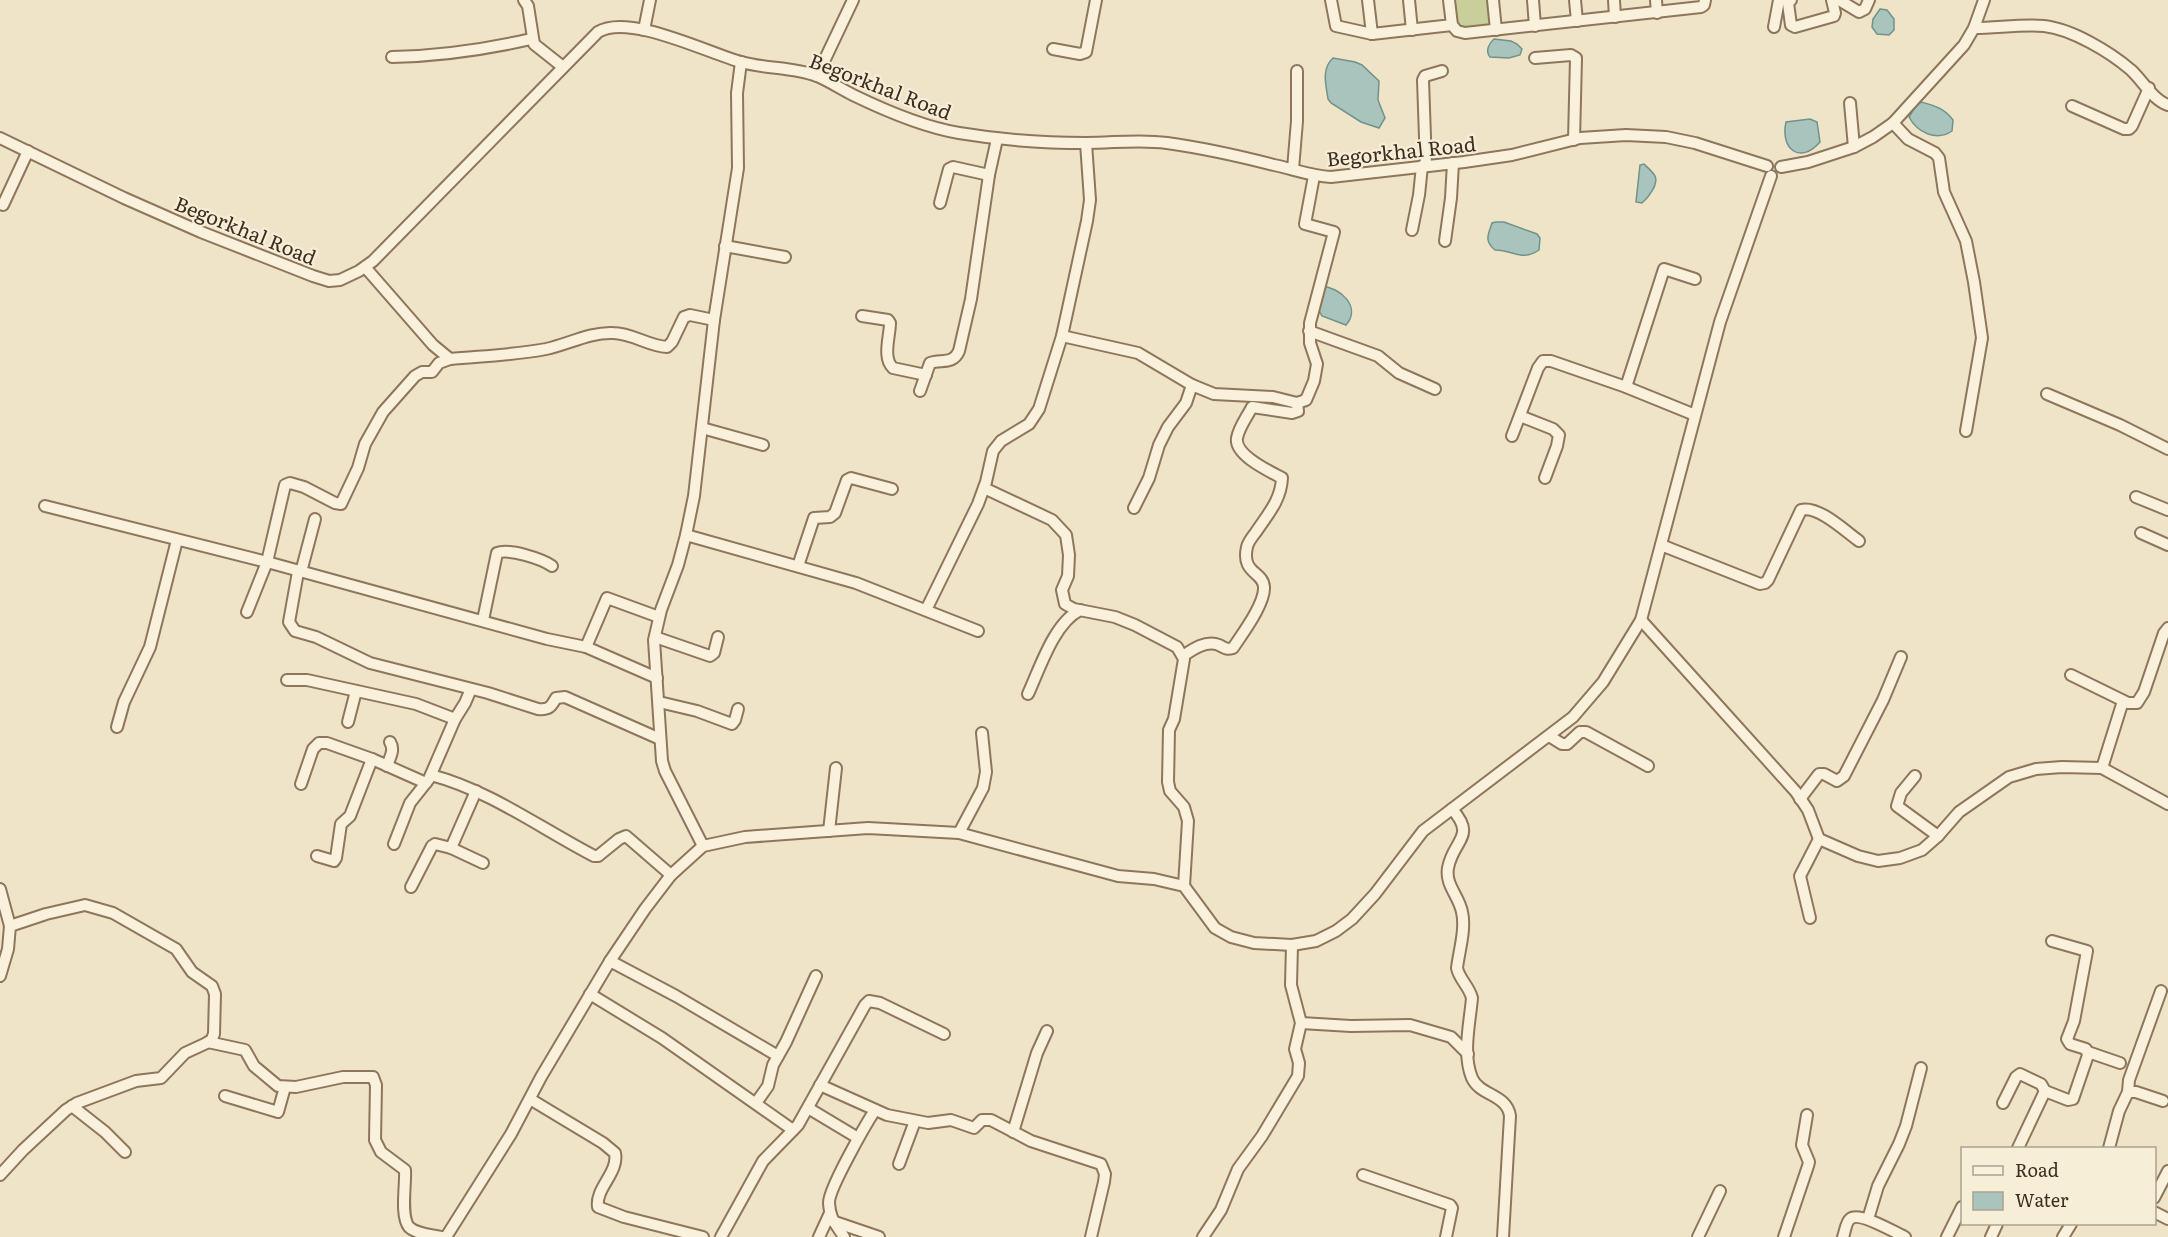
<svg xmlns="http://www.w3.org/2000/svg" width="2168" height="1237" font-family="Literata,serif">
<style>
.green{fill:#c9cf9b}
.water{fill:#a9c4bc;stroke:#6f938a;stroke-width:1.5}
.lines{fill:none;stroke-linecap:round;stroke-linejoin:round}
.minor-casing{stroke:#8d765c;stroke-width:14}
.minor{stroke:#faf1dc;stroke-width:10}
.labels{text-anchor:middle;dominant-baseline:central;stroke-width:4.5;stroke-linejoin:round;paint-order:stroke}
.street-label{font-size:20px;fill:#3d2e20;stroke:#f7eed8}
</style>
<rect width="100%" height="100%" fill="#f0e4c8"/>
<path class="green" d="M1455,0H1490L1493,26L1458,29Z"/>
<g class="water">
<path d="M1880,9L1887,10L1894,19V30L1889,35L1877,34L1872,27L1873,19Z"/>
<path d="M1494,39L1511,41L1517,44L1522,49L1520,55L1509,58L1490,57C1485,51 1489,43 1494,39Z"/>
<path d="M1333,58L1355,62L1362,65L1379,81L1378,100L1385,118L1379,128L1361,122L1331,103L1328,99C1326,85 1321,69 1333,58Z"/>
<path d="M1921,102C1935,106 1944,108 1953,120L1952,131C1936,142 1917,132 1909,117L1915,107Z"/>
<path d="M1810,119L1817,122L1820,142C1800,165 1780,149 1786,122Z"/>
<path d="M1644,164C1647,167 1653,172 1655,176C1659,184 1648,198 1642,203L1636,202L1640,165Z"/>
<path d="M1496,222H1504L1537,234L1540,238L1539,250C1521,262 1514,250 1495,250C1484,241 1488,235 1492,223Z"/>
<path d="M1321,286C1340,287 1362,307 1346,325L1322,316L1318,309Z"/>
</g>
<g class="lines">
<g class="minor-casing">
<g id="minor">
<path d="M524,0L528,6L534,44L563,67"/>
<path d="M1331,0L1336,26L1372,34L1452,25L1449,0"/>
<path d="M1368,0L1372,34"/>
<path d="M1409,0L1412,30"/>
<path d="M1493,0L1496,30"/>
<path d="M1533,0L1535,26"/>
<path d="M1575,0L1577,21"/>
<path d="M1614,0L1615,17"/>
<path d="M1656,0L1657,13"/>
<path d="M1791,0L1788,3L1791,25L1795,27L1834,16L1835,13L1832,0"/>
<path d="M1839,0L1859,12L1865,9L1869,0"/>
<path d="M1452,25L1457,31L1465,33L1701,7L1704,5L1705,0"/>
<path d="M1774,27L1779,0"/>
<path d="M1974,28C1997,28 2022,24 2044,26C2072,29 2110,52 2131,70C2143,81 2153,100 2168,105"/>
<path d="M644,30L650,0"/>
<path d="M1053,49L1080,54L1086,52L1096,0"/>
<path d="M392,57C442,56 483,50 531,39"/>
<path d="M1535,58L1571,55L1576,58L1574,140"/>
<path d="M817,76L853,0"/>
<path d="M1850,103L1854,147"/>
<path d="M2072,106L2124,129H2129L2132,126L2149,88"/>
<path d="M1893,123L1908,139L1935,153L1939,158L1944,192L1966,241L1974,282L1982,338L1966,431"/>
<path d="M0,138L124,198L201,232L313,276L329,281L340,280L359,271L373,261L598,32C629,13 708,53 741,62C766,69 793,67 817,76C829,81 841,89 853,95C886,111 923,127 959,133C1001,140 1044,143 1086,143C1113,143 1140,139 1167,143C1203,148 1239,156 1274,165C1293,169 1311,176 1331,177L1464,162L1512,155L1580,138L1626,135L1666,137L1695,143L1767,166"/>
<path d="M1426,166L1423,80L1425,76L1442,71"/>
<path d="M1781,167L1808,162L1854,147L1873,137L1893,123L1964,45L1974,28L1984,0"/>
<path d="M1293,169L1297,121V71"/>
<path d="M940,203L949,169L953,167L989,175L997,139"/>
<path d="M3,205L28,151"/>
<path d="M1412,230L1419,195L1422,166"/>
<path d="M1445,241L1451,198L1453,163"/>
<path d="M725,246L785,257"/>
<path d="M365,267L433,345L450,359"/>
<path d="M862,316L888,320L890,323C890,336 882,358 893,368L926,375"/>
<path d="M1309,331L1378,356L1399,373L1435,389"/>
<path d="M1062,336L1138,353L1192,385L1214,394L1273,397L1297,403L1306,400L1314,381L1317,364L1310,343V323L1334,232L1305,224L1314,176"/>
<path d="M1626,387L1664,269L1695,279"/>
<path d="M920,391L930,363C941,359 953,365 959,351L971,299L989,175"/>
<path d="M2047,394L2120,425L2168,449"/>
<path d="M1520,416L1553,429L1559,435L1557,446L1545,478"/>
<path d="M702,428L763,445"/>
<path d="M1512,436L1538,368L1543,361H1551L1626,387L1695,415"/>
<path d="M984,488L1052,520L1066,535L1069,555L1068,576L1062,590L1065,604L1074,609L1115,617L1135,625L1177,647L1184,659L1174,719L1169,730L1168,782L1170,791L1184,807L1188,821L1184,886"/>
<path d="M2136,497L2168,510"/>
<path d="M45,506L267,562L547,639L586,647L657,678"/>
<path d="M1134,508L1149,478L1159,445L1168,427L1186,403L1192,385"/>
<path d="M2141,533L2168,545"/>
<path d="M686,535L856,583L978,631"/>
<path d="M1661,545L1760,584L1765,583L1768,580L1801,510C1818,505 1845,531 1859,541"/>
<path d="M798,566L814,518L830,517L835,513L847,480L851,478L892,489"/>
<path d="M298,572L289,622L295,631L316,637L370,663L488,693L538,709C549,710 551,707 556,698L565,697L660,739"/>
<path d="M301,572L315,519"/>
<path d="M926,610L978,504L986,482L993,451L1001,441L1029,424L1039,409L1062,336L1087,221L1090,200L1086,143"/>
<path d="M247,612L267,562L285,485L290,483L304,487L335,503L341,504L358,468L365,444L383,412L415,376L422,372H432L439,363L450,359C482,356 515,355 546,349C569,344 590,332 613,333C632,333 648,346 667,347L672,342L684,317L690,315L714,320"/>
<path d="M483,620L497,553C509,548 542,559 552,566"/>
<path d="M1641,620L1796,792L1808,810L1819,839L1858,856L1878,861L1900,858L1922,850L1938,836L1959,812L2009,777L2036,769L2062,767L2102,768L2168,804"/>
<path d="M655,637L710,656L714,653L718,637"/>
<path d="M586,647L607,598L659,617"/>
<path d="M1183,656C1193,649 1206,640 1219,645C1225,648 1226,650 1233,648C1242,634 1265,604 1264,587C1263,571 1241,574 1247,547C1248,542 1252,537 1256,532C1268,514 1281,500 1282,478C1269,471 1234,455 1237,438C1239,427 1247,417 1252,407L1292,413L1298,411L1297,403"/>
<path d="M2071,675L2128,703H2137L2144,692L2164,633L2168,628"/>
<path d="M287,680H307L416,704L455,719"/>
<path d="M1028,694C1040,668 1054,623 1080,610"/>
<path d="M659,702L697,711L732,724L735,720L738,709"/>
<path d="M348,722L356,691"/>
<path d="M117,727L124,702L150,647L177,540"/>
<path d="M1549,736L1562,744H1567L1580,732H1586L1648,766"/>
<path d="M387,766C390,757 395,750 390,742"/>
<path d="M2102,768L2123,701"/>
<path d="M431,775C491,791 540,828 594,856H598L619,839L626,836L671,875"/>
<path d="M1915,776L1901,793L1897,806L1938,836"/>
<path d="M301,784L313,749L319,743H327L372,759L426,783"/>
<path d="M1800,799L1819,774H1824L1837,781L1844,776L1883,700L1901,657"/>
<path d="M1452,809C1477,837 1453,840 1448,868C1445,885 1459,896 1462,912C1466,929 1459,951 1457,968C1459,979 1469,986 1472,998C1470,1022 1462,1054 1472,1078C1480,1096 1507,1094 1510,1116L1503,1237"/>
<path d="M829,831L836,768"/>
<path d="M959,833L983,788L986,772L982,733"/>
<path d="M394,844L410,803L429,779L455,719L465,703L471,689"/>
<path d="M703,846L665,771L662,761L654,640L661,610L678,565L686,535L694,496L714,320L738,168L737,93L741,62"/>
<path d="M451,848L483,863"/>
<path d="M317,856L334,861L336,858L341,824L350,816L372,759"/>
<path d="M411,887L432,846L435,844L451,848L476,791"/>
<path d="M0,889L10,926"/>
<path d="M1810,918L1800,876L1819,839"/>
<path d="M610,961L676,996L778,1056"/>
<path d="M0,976L8,949L10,926L46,914L85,905L113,913L176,949L192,972L212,986L215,994L214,1034L211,1041L185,1053L161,1078L136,1081L77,1103L66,1110L23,1150L0,1175"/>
<path d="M590,994L662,1038L793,1130"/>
<path d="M1301,1023L1351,1026L1410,1025L1451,1037L1468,1054"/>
<path d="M208,1042L245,1050L254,1066L278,1086L296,1087L343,1077H373L376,1085L375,1140L381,1152L405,1170C406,1185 400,1216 409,1227C416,1234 432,1235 441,1237"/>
<path d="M2088,1052L2120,1063"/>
<path d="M820,1085L887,1115L928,1123L951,1120L974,1128L982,1120H991L1031,1141L1101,1164L1105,1174L1104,1182L1091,1237"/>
<path d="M2128,1092L2129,1080L2161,991"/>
<path d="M225,1096L278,1112L285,1087"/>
<path d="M530,1099L603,1143L615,1153C619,1173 595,1188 598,1207L624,1217L703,1237"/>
<path d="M756,1103L768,1086L773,1065L786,1042L816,976"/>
<path d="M2003,1103L2016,1077L2020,1074L2041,1084L2045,1091"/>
<path d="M72,1106L105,1132L125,1152"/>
<path d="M808,1108L858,1138"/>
<path d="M1013,1132L1037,1053L1047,1031"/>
<path d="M2018,1148L2045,1091L2068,1100L2073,1099L2088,1055L2086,1049L2070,1044L2067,1039L2074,1021L2087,951L2052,941"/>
<path d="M2109,1148L2119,1111L2128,1092H2136L2163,1101"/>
<path d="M899,1164L915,1121"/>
<path d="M1363,1175L1450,1205L1452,1208L1446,1237"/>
<path d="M2154,1198L2168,1171"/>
<path d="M2154,1212L2168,1219"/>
<path d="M1868,1219L1878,1186L1899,1144L1906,1126L1921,1068"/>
<path d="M832,1221L879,1237"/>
<path d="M446,1237L511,1134L541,1077L610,961L645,909L671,875L703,846L745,837L868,828L959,833L1118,876L1154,879L1184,886L1215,928L1231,937L1254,943L1292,945L1316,941L1336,931L1352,919L1375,894L1423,831L1573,717L1603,682L1641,620L1720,322L1771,176"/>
<path d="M721,1237L763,1161L798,1125L865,1005L869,1001L880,1003L944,1034"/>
<path d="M819,1237L830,1213"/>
<path d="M844,1237C836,1224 830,1220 829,1203C828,1190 866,1124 875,1110"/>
<path d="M1203,1237L1221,1210L1238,1169L1262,1136L1298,1076L1299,1063L1295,1049L1301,1023L1291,985L1292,945"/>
<path d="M1698,1237L1720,1191"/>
<path d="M1784,1237L1808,1166L1809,1162L1802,1145L1807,1115"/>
<path d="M1843,1237C1845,1232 1846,1222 1850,1219C1859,1211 1894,1232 1905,1237"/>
<path d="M1947,1237L1962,1207"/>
<path d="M1991,1237L1997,1224"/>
<path d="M2063,1237L2071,1224"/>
</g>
</g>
<use href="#minor" class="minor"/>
</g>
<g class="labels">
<g class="street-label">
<text transform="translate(881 85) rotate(21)">Begorkhal Road</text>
<text transform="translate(1401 150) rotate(-6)">Begorkhal Road</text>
<text transform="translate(246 229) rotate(22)">Begorkhal Road</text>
</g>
</g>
<rect x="1961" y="1147" width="195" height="78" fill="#f7eed8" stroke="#ada18e" stroke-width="1.5"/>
<rect x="1973" y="1166" width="30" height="9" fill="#faf1dc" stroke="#ada18e" stroke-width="1.5"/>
<text x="2015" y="1177" font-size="18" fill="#3d2e20">Road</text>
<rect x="1973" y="1192" width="30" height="18" fill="#a9c4bc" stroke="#ada18e" stroke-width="1.5"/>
<text x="2015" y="1207" font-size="18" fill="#3d2e20">Water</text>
</svg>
